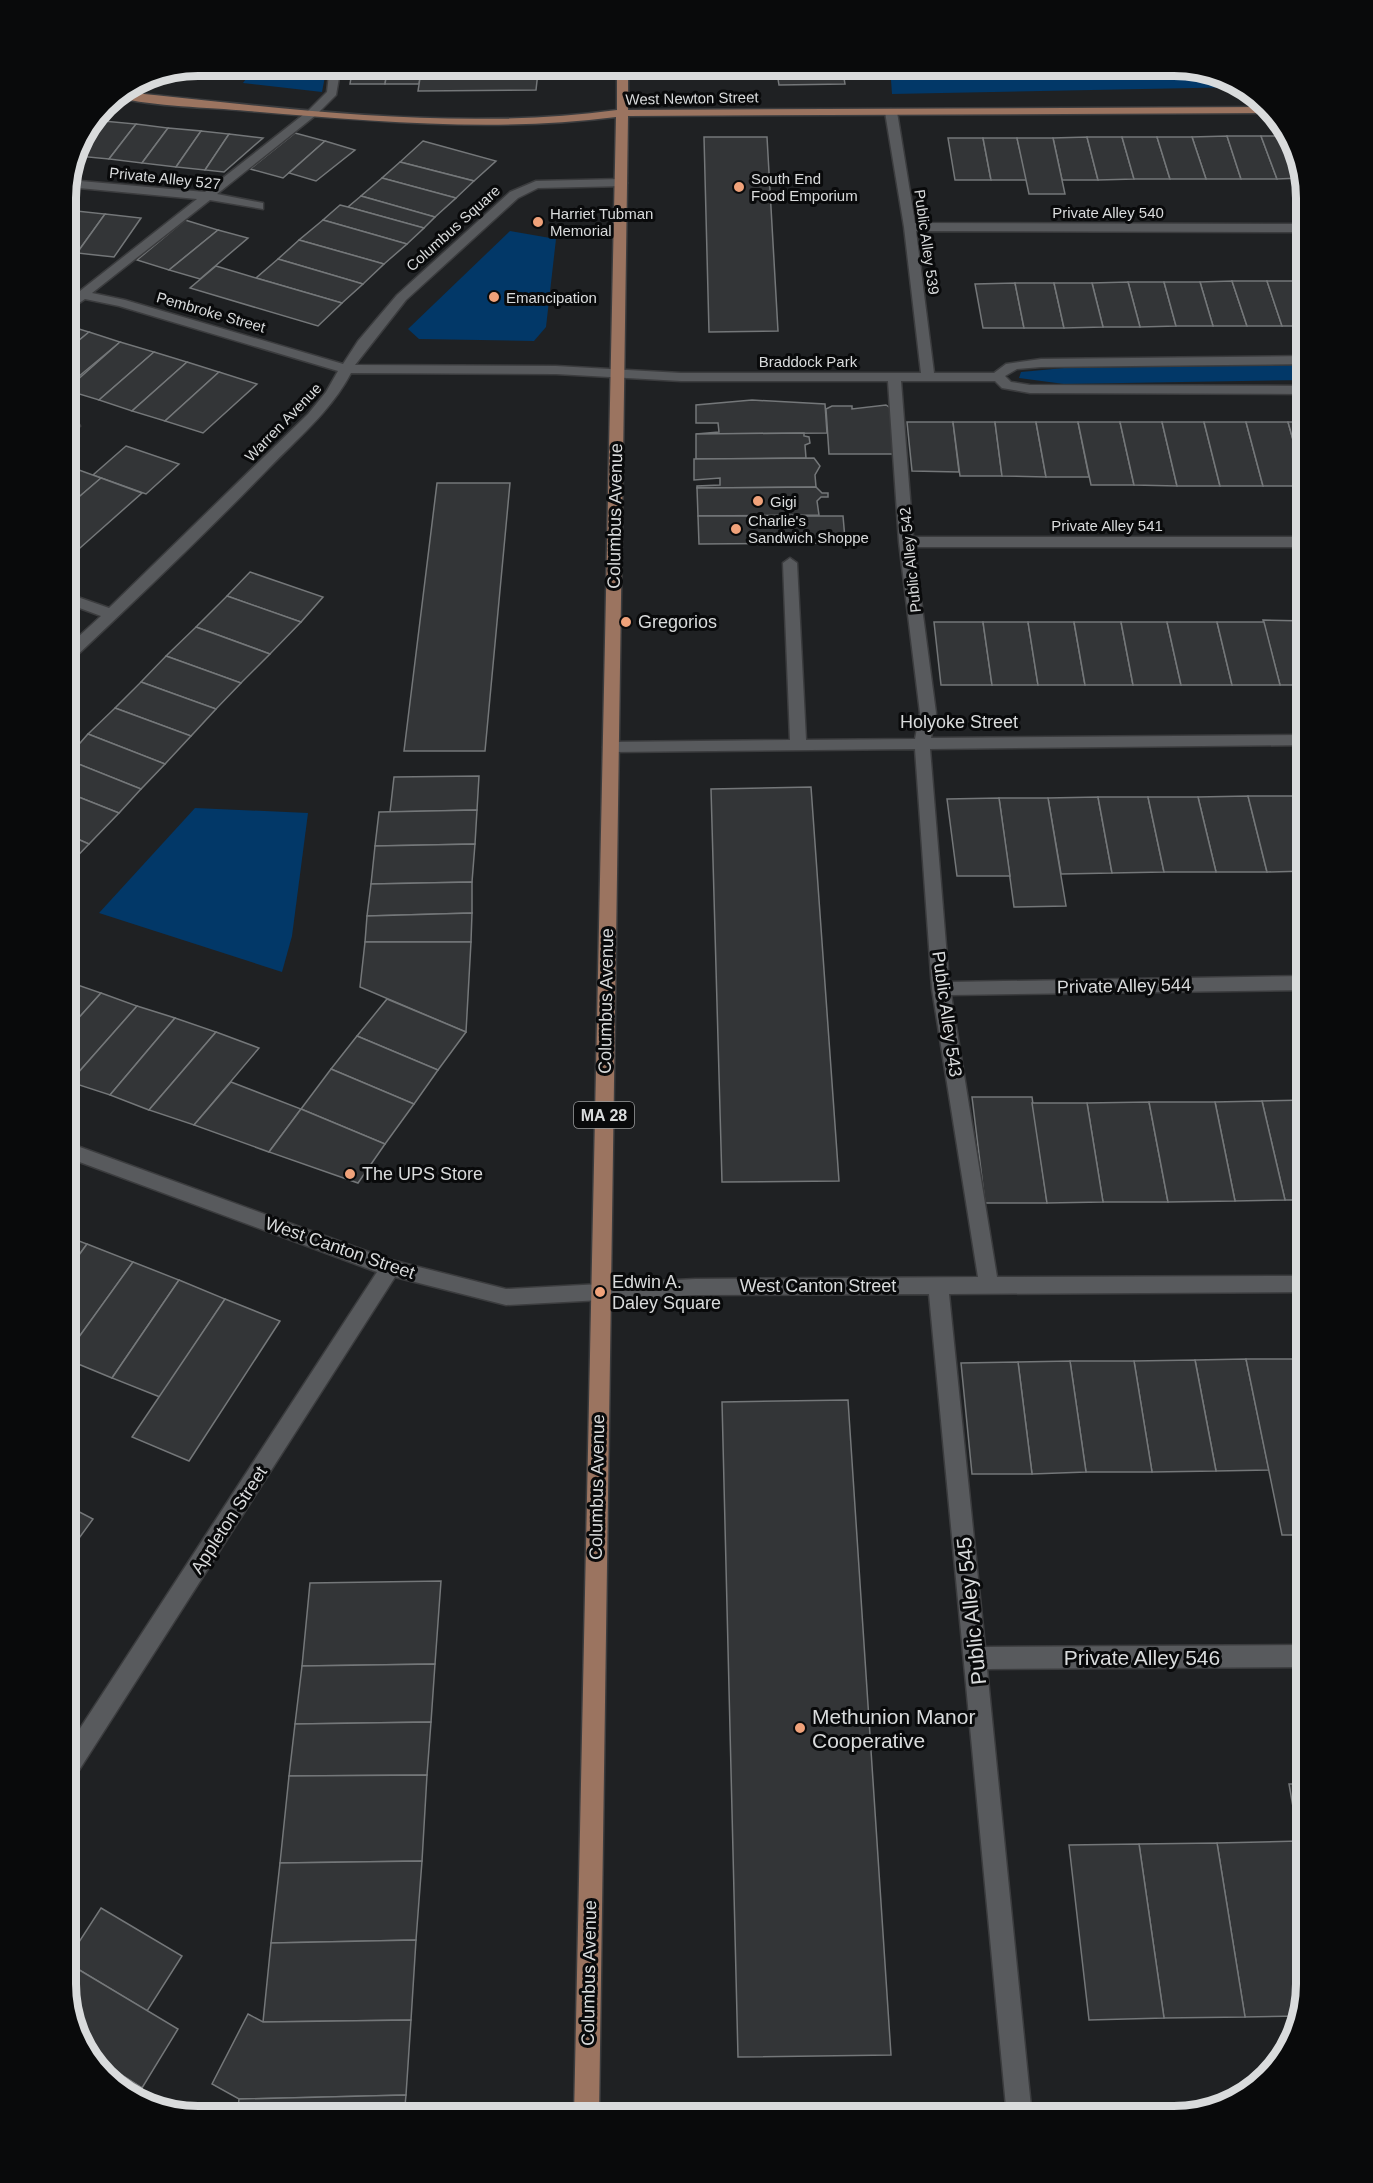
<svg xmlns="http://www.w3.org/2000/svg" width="1373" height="2183" font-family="Arial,sans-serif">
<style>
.green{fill:#023868}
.building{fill:#333537;stroke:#747779;stroke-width:1.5}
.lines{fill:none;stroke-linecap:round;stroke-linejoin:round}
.minor-casing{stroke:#3b3c3e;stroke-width:3}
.major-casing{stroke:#3b3c3e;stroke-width:3}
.minor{fill:#585a5d;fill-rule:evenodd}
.major{fill:#9b7460;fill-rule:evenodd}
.poi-dot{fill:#f0a27a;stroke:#090a0b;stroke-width:2}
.labels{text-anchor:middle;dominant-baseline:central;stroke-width:6;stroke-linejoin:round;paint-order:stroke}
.far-street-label{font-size:15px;fill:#d9dbdc;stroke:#090a0b}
.far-poi-label{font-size:15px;fill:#d9dbdc;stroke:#090a0b;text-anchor:start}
.shield{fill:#090a0b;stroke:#9b9c9d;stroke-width:1.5}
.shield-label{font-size:16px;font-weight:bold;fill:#d9dbdc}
.street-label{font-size:18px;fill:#d9dbdc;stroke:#090a0b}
.poi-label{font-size:18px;fill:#d9dbdc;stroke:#090a0b;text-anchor:start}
.near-street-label{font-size:21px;fill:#d9dbdc;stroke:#090a0b}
.near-poi-label{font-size:21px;fill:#d9dbdc;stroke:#090a0b;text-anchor:start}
.rim{fill:none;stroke:#d9dbdc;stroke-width:8}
</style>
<rect width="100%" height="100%" fill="#1f2123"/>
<g class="green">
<path d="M255,66H327L322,92L243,83Z"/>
<path d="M890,66H1184L1245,87L892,94Z"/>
<path d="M510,231L556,239L546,327L534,341L419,339L408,329Z"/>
<path d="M1307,365V380L1064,384L1019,378L1021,372L1064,368Z"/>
<path d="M195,808L308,813L292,936L282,972L99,913Z"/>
</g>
<g class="building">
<path d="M198,66H216L211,73L179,70Z"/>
<path d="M216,66H249L243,76L211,73Z"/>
<path d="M353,66H388L385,84H350Z"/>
<path d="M388,66H422L419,84H385Z"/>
<path d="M428,66H538V72H427Z"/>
<path d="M730,66H866L867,78H844L845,84L779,85L778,79H730Z"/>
<path d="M421,72H538L536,90L418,91Z"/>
<path d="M95,120L103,121L74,156L76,147Z"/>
<path d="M103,121L136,124L109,159L77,156Z"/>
<path d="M136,124L168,128L142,163L109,159Z"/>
<path d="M168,128L201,131L176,167L142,163Z"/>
<path d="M201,131L229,134L205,170L176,167Z"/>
<path d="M295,133L325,141L283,178L250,169Z"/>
<path d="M229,134L263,138L224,172L205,170Z"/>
<path d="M1227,136L1241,179H1206L1192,137Z"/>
<path d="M1227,136H1261L1277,179H1241Z"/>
<path d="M1261,136H1290L1302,178L1277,179Z"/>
<path d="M704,137H767L778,331L709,332Z"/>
<path d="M1087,137L1098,180H1062L1053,138Z"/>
<path d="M1087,137H1122L1134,179L1098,180Z"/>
<path d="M1122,137H1157L1170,179H1134Z"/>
<path d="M1157,137H1192L1206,179H1170Z"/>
<path d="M948,138H983L991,180H955Z"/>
<path d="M983,138H1017L1027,180H991Z"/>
<path d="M1017,138H1053L1065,194H1029Z"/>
<path d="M325,141L355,150L316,181L289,173Z"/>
<path d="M423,141L496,161L474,181L400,162Z"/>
<path d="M400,162L474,181L456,198L382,178Z"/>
<path d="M382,178L456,198L435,217L361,196Z"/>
<path d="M361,196L435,217L424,228L348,207Z"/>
<path d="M340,205L348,207L424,228L407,244L323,220Z"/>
<path d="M67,210L105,214L77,253L66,252Z"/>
<path d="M105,214L141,218L114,257L77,253Z"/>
<path d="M185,220L218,230L169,270L137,260Z"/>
<path d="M323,220L407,244L384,264L299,240Z"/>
<path d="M218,230L248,238L200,279L169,270Z"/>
<path d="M299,240L384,264L363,284L278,259Z"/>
<path d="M278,259L363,284L342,303L256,278Z"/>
<path d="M216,266L256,278L342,303L318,326L190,288Z"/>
<path d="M1232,281L1247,326H1213L1200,282Z"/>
<path d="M1232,281H1267L1282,326H1247Z"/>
<path d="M1267,281H1304L1307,290V326H1282Z"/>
<path d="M1128,282H1164L1176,326L1140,327Z"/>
<path d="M1128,282L1140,327H1103L1092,283Z"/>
<path d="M1164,282H1200L1213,326H1176Z"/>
<path d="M1015,283L1024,328H983L975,284Z"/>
<path d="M1015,283H1054L1064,328H1024Z"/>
<path d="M1054,283H1092L1103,327L1064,328Z"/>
<path d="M66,325L89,332L66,351Z"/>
<path d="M89,332L120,342L66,387V351Z"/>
<path d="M120,342L154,352L99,400L66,390Z"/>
<path d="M154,352L187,362L132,411L99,400Z"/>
<path d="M187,362L219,372L165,421L132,411Z"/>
<path d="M219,372L257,384L203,433L165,421Z"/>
<path d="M752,400L825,404L827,433L696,434L719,432L718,423H696V405Z"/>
<path d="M886,405L892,409L897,454H829L826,409L832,406H852V409Z"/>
<path d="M907,422H953L959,472L912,471Z"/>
<path d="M953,422H995L1002,476H960Z"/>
<path d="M995,422H1036L1046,477L1002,476Z"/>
<path d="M1036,422H1078L1089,477H1046Z"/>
<path d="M1078,422H1120L1134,485H1091Z"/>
<path d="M1120,422H1162L1177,486L1134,485Z"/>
<path d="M1162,422H1204L1220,486H1177Z"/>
<path d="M1204,422H1246L1263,486H1220Z"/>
<path d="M1246,422H1288L1306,486H1263Z"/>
<path d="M1288,422H1307V486H1306Z"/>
<path d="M804,433V436L809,437L810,443L805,445L806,458L696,459V434Z"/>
<path d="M126,446L179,464L146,494L93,475Z"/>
<path d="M814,458L820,466L815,475L816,487L697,488V486L720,485V478L694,480V459Z"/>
<path d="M68,466L101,478L66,508V467Z"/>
<path d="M101,478L142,493L80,548L66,543V508Z"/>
<path d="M437,483H510L485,751H404Z"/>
<path d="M816,487L822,493H828V497H821L817,501L819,515L698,516L697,488Z"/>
<path d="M698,516H843L845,539H820L821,543L699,544Z"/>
<path d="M250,572L323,597L301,622L227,596Z"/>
<path d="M227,596L301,622L270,654L196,627Z"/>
<path d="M1263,620L1307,621V685H1280Z"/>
<path d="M934,622H983L992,685H941Z"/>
<path d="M983,622H1028L1038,685H992Z"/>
<path d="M1028,622H1074L1085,685H1038Z"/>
<path d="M1074,622H1121L1133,685H1085Z"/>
<path d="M1121,622H1167L1181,685H1133Z"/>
<path d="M1167,622H1217L1232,685H1181Z"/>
<path d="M1217,622H1264L1280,685H1232Z"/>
<path d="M196,627L270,654L241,683L166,656Z"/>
<path d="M166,656L241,683L216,709L141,682Z"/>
<path d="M141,682L216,709L191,736L115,708Z"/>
<path d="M115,708L191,736L165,764L88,734Z"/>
<path d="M88,734L165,764L141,789L66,759Z"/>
<path d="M66,759L141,789L119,813L66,792Z"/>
<path d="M479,776L477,810L390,812L394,777Z"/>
<path d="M811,787L839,1181L722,1182L711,789Z"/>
<path d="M66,792L119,813L89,844L66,834Z"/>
<path d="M1307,795V830L1298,796Z"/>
<path d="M1248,796L1267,872H1216L1198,797Z"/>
<path d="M1248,796H1298L1307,830V871L1267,872Z"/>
<path d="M1098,797L1112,873L1061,874L1048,798Z"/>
<path d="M1098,797H1148L1164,872L1112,873Z"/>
<path d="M1148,797H1198L1216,872H1164Z"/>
<path d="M999,798H1048L1066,906L1014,907Z"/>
<path d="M999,798L1010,876H957L947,799Z"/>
<path d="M477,810L475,844L375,846L379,812Z"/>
<path d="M66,834L89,844L66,868Z"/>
<path d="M475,844L472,882L371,884L375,846Z"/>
<path d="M472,882V913L367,916L371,884Z"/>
<path d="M472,913L471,942H365L367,916Z"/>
<path d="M365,942H471L466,1032L360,987Z"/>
<path d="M66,981L101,993L66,1032Z"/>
<path d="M101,993L137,1006L70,1082L66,1080V1032Z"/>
<path d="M387,999L466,1032L438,1070L357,1036Z"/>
<path d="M137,1006L175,1018L110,1095L70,1082Z"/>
<path d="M175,1018L216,1032L149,1110L110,1095Z"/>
<path d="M216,1032L259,1048L194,1125L149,1110Z"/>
<path d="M357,1036L438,1070L414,1104L331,1069Z"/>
<path d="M331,1069L414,1104L385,1144L301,1109Z"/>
<path d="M231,1082L301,1109L269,1152L194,1125Z"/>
<path d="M972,1097H1032L1047,1203H985Z"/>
<path d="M1307,1100V1200H1285L1262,1101Z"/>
<path d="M1262,1101L1285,1200L1235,1201L1215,1102Z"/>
<path d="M1149,1102L1168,1202H1103L1087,1103Z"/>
<path d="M1149,1102H1215L1235,1201L1168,1202Z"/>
<path d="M1032,1103H1087L1103,1202L1047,1203Z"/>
<path d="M301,1109L385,1144L358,1183L269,1152Z"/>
<path d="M66,1236L87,1244L66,1273Z"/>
<path d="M87,1244L133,1262L66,1355V1273Z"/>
<path d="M133,1262L179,1280L112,1378L66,1359V1355Z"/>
<path d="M179,1280L225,1299L160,1397L112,1378Z"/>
<path d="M225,1299L280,1321L189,1461L132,1437Z"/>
<path d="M1246,1359L1269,1470L1216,1471L1195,1360Z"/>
<path d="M1246,1359H1303L1307,1375V1535H1282Z"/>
<path d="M1195,1360L1216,1471L1152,1472L1134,1361Z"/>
<path d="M1070,1361H1134L1152,1472H1086Z"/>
<path d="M1070,1361L1086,1472L1032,1474L1018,1362Z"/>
<path d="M1018,1362L1032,1474H972L961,1363Z"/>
<path d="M848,1400L891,2055L738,2057L722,1402Z"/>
<path d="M66,1505L93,1519L66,1556Z"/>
<path d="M441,1581L435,1664L302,1666L310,1583Z"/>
<path d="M435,1664L431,1722L295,1724L302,1666Z"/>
<path d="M431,1722L427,1775L289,1776L295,1724Z"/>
<path d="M427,1775L422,1861L280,1863L289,1776Z"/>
<path d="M1289,1784H1307V1880L1299,1841Z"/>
<path d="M1299,1841L1307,1880V1985L1299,2016L1245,2017L1217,1843Z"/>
<path d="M1217,1843L1245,2017L1164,2018L1139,1844Z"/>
<path d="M1139,1844L1164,2018L1089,2020L1069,1845Z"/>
<path d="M422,1861L416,1940L271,1943L280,1863Z"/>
<path d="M101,1908L182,1956L147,2011L66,1962Z"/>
<path d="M416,1940L411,2020L263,2022L271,1943Z"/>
<path d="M66,1962L178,2029L142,2088L90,2055L80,2043L66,1984Z"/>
<path d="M248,2014L263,2022L411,2020L406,2095L239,2099L212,2084Z"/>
<path d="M90,2055L142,2088L136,2098L125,2095Z"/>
<path d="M406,2095L404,2117H237L239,2099Z"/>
</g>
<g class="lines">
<g class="minor-casing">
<g id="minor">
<path d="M330,66H341L336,95L316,115L217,194L263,203V209L210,200L92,293L125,300L343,364L358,341L397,295L510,192L536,181L621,179L627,183L625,186L538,188L518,198L406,300L355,365L556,366L681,373H921L904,227L885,112L891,109L897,112L915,223L1307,224V232L916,231L934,373H994L1006,364L1041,359L1307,356V364L1041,367L1017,369L1005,376L1011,382L1030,385L1307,386V394L1030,393L1002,388L995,381H901L913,537H1307V547H914L936,713L931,738L1307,735V745L930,749L949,982L1307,976V990L951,995L997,1277L1307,1276V1292L949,1294L985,1647L1307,1645V1667L987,1669L1032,2117H1007L929,1294L695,1295L506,1305L395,1277L74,1778L66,1781V1750L377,1272L66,1157V1142L391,1260L506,1289L695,1279L978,1277L932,989L915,749L611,752L603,747L611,742L790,740L783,563L790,558L797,563L806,740L915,739L920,713L899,542L888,381H681L556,374L351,373C331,411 297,439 268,469C204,535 138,598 71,661L66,662V648L101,616L66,603V593L109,608L308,414L326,392L338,371L119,306L85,299L66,312V302L72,297L66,296V288L80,291L197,199L68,187L69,180L205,192L308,111L327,92Z"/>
<path d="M66,420L78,423L80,426L73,430L66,428Z"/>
</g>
</g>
<g class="major-casing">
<path id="major" d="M617,66H628V110L1264,107L1270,113L628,116L599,2117H574L616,117C495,133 370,121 248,111C207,107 155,107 116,97L124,92C284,108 456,132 617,110Z"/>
</g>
<use href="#minor" class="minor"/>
<use href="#major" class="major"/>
</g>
<g class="poi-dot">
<circle cx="739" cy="187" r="6"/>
<circle cx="538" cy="222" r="6"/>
<circle cx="494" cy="297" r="6"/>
<circle cx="758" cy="501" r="6"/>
<circle cx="736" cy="529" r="6"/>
<circle cx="626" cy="622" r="6"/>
<circle cx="350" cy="1174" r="6"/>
<circle cx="600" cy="1292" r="6"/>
<circle cx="800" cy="1728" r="6"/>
</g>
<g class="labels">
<g class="far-street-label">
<text transform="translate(692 98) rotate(-1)">West Newton Street</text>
<text transform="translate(165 178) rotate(6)">Private Alley 527</text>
<text x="1108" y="212">Private Alley 540</text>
<text transform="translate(453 228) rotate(-42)">Columbus Square</text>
<text transform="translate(927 242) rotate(82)">Public Alley 539</text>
<text transform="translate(211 312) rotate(16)">Pembroke Street</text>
<text x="808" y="361">Braddock Park</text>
<text transform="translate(283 422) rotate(-46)">Warren Avenue</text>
<text x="1107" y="525">Private Alley 541</text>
<text transform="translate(910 560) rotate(-96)">Public Alley 542</text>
</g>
<g class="far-poi-label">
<text x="751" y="178">South End<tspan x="751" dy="17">Food Emporium</tspan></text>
<text x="550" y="213">Harriet Tubman<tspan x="550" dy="17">Memorial</tspan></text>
<text x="506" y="297">Emancipation</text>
<text x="770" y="501">Gigi</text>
<text x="748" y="520">Charlie's<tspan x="748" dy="17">Sandwich Shoppe</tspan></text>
</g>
<rect class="shield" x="574" y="1102" width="60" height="26" rx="4.5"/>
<g class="shield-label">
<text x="604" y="1115">MA 28</text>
</g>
<g class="street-label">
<text transform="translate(615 516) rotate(-89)">Columbus Avenue</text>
<text x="959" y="722">Holyoke Street</text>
<text transform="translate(1124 986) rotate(-1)">Private Alley 544</text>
<text transform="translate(606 1001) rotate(-89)">Columbus Avenue</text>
<text transform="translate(947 1014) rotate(82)">Public Alley 543</text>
<text transform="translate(340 1248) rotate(19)">West Canton Street</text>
<text x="818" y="1286">West Canton Street</text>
<text transform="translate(597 1487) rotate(-89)">Columbus Avenue</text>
<text transform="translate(229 1520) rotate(-57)">Appleton Street</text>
<text transform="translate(589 1973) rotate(-89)">Columbus Avenue</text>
</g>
<g class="poi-label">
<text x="638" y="622">Gregorios</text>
<text x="362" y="1174">The UPS Store</text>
<text x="612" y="1282">Edwin A.<tspan x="612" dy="21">Daley Square</tspan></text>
</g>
<g class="near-street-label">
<text transform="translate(971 1611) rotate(-96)">Public Alley 545</text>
<text x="1142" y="1657">Private Alley 546</text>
</g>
<g class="near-poi-label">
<text x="812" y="1716">Methunion Manor<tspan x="812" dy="24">Cooperative</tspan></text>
</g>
</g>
<path d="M0 0H1373V2183H0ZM198 76H1174A122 122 0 0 1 1296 198V1984A122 122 0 0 1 1174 2106H198A122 122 0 0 1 76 1984V198A122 122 0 0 1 198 76Z" fill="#090a0b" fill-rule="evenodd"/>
<path class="rim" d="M198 76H1174A122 122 0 0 1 1296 198V1984A122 122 0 0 1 1174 2106H198A122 122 0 0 1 76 1984V198A122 122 0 0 1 198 76Z"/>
</svg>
